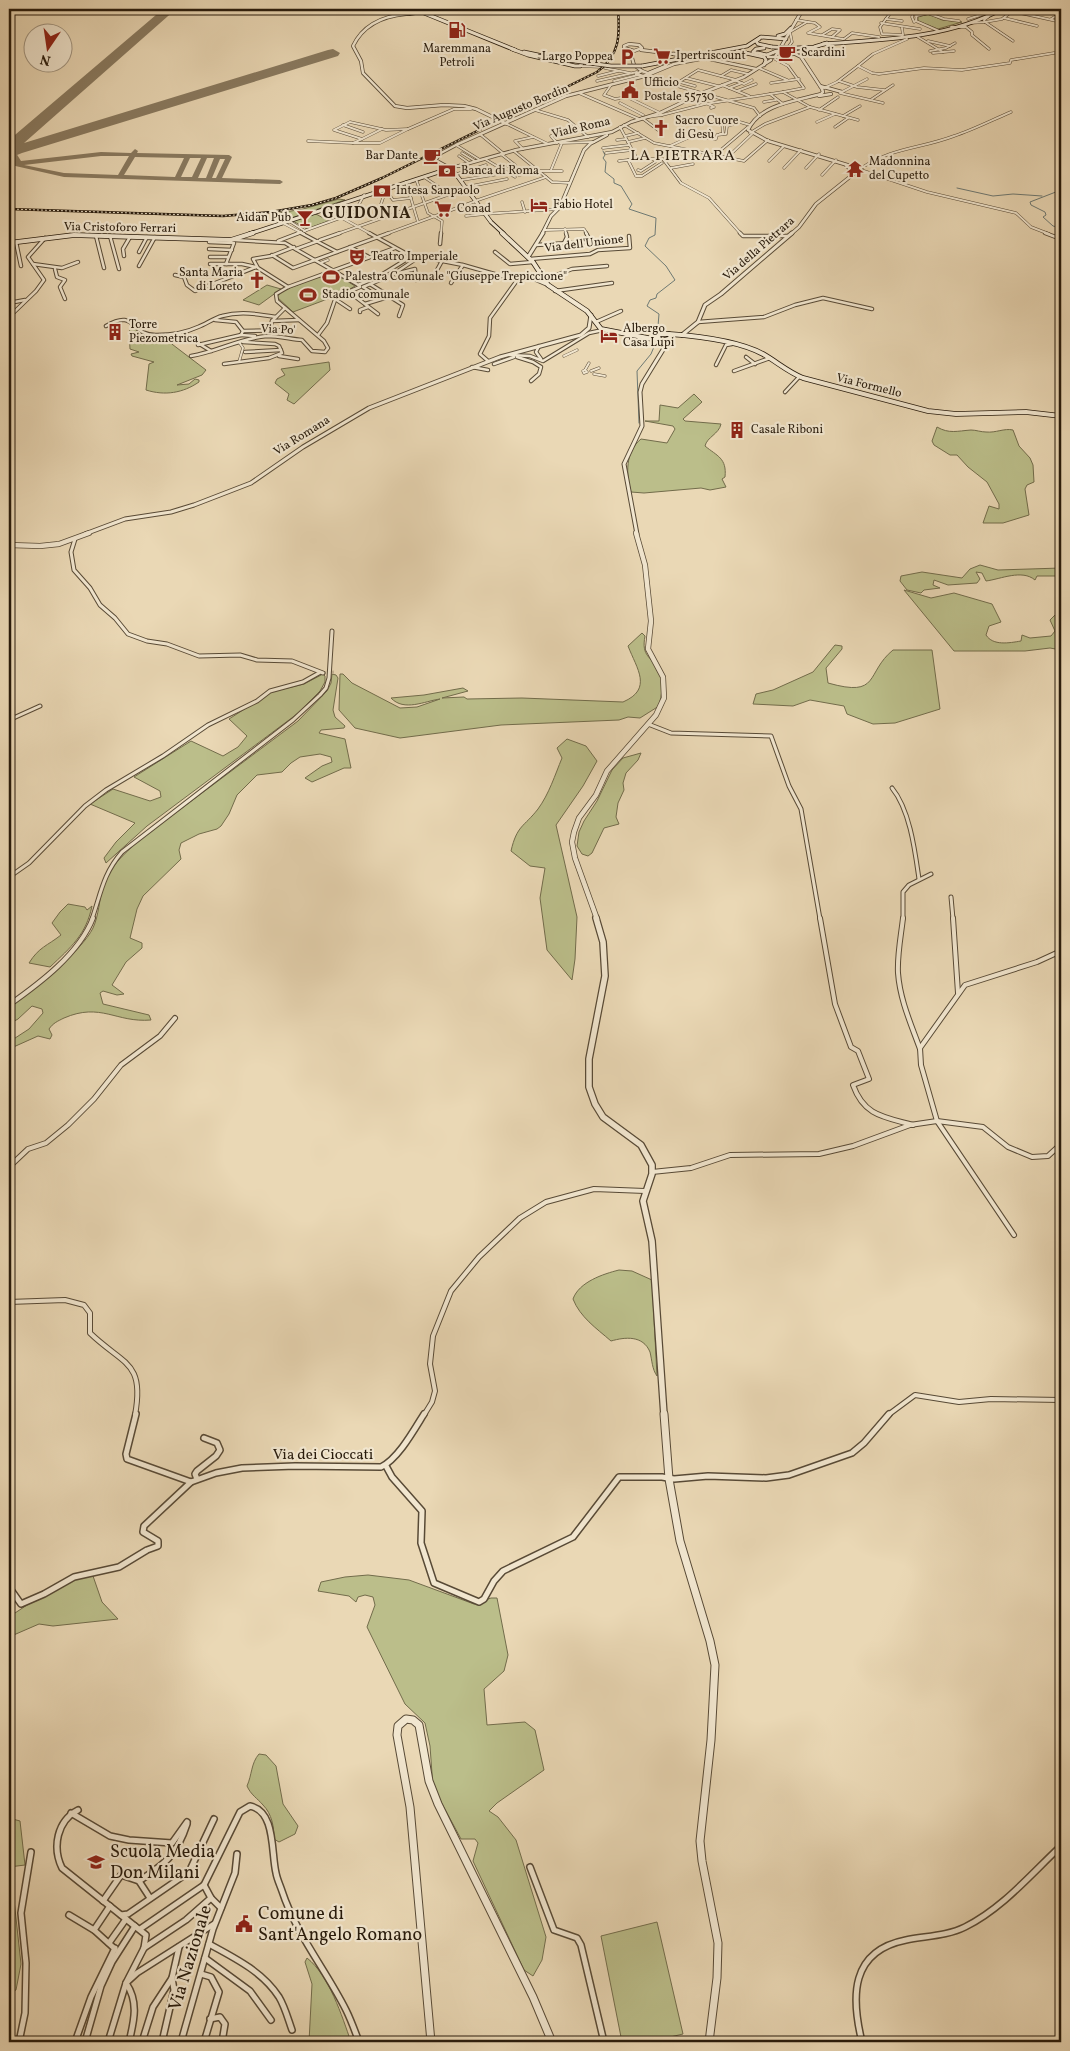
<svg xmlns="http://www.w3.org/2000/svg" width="1070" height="2051" font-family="Vollkorn,serif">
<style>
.green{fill:#bbbe8a;stroke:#726c4b}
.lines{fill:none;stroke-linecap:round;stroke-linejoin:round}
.stream{stroke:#6e7973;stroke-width:1}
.taxiway{fill:#897a60;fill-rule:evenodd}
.runway{fill:#897a60;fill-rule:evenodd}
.minor-tunnel{stroke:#c3b293;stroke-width:3;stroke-dasharray:3 1;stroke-linecap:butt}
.pedestrian-casing{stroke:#584a36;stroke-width:3}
.minor-far4-casing{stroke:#584a36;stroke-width:3}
.minor-far3-casing{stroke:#584a36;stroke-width:4.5}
.minor-far2-casing{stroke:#584a36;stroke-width:5}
.minor-far1-casing{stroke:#584a36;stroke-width:6}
.minor-casing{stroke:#584a36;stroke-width:8}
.tertiary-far4-casing{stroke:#584a36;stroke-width:4}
.tertiary-far3-casing{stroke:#584a36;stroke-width:5}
.tertiary-far2-casing{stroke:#584a36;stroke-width:6}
.tertiary-far1-casing{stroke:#584a36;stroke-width:8}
.tertiary-casing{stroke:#584a36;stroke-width:9}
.secondary-far1-casing{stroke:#281b0c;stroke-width:4.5}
.secondary-casing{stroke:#281b0c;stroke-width:5.5}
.pedestrian{stroke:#f1e6cf;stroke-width:2}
.minor-far4{stroke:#f1e6cf;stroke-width:2}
.minor-far3{stroke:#f1e6cf;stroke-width:2.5}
.minor-far2{stroke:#f1e6cf;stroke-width:3}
.minor-far1{stroke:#f1e6cf;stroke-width:4}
.minor{stroke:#f1e6cf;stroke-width:5}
.tertiary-far4{stroke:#f1e6cf;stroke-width:2.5}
.tertiary-far3{stroke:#f1e6cf;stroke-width:3}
.tertiary-far2{stroke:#f1e6cf;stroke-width:4.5}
.tertiary-far1{stroke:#f1e6cf;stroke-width:5.5}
.tertiary{stroke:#f1e6cf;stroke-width:7}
.secondary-far1{stroke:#f1e6cf;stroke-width:3}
.secondary{stroke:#f1e6cf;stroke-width:4}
.rail-casing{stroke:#281b0c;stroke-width:2.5}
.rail{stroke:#f1e6cf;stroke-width:1;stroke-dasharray:2;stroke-linecap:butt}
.secondary-bridge-casing{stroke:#281b0c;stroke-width:4.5;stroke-linecap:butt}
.secondary-bridge{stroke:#f1e6cf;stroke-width:3}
.labels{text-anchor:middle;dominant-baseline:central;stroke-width:4.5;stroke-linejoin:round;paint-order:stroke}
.far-poi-label{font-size:12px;fill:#281b0c;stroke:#f1e6cf;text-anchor:start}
.far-street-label{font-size:12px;fill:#281b0c;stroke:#f1e6cf}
.far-quarter-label{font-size:15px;letter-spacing:1px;fill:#281b0c;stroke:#f1e6cf}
.street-label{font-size:15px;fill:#281b0c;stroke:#f1e6cf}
.far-district-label{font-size:16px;font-weight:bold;letter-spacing:1px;fill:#281b0c;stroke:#f1e6cf}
.near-poi-label{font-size:18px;fill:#281b0c;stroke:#f1e6cf;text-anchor:start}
.near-street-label{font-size:18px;fill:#281b0c;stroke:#f1e6cf}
</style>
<rect width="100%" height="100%" fill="#ead8b5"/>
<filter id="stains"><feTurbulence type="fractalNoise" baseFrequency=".004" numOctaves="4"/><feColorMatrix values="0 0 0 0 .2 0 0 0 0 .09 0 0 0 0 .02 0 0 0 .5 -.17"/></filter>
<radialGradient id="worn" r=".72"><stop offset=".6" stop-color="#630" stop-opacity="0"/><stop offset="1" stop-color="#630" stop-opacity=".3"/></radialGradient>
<g class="green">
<path d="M929,14L942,20L962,22L938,29L918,21V17Z"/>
<path d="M339,199L345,200L291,218L271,219L273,214L303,209Z"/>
<path d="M314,213L329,221L307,229L293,221Z"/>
<path d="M317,277L335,280L342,278L355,286L350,289H354L293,312L277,297L282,291Z"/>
<path d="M267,285L281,289L259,305L243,300Z"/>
<path d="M133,327L142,335H160L206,370L202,375L177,385L189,384L195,379L199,380V382C183,393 165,396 146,390L149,364L154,362L132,356L131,354L139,352L130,349L129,331Z"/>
<path d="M329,362L330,370L294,404L287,400L289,394L275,383L277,379L285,375L281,369Z"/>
<path d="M694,394L702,402L683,419L685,421L721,424C719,434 707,437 705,446C717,456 727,458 725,477L722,479L726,487L710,490L701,488L644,493L631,492C626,474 625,452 641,439L667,443L675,429L673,426L645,421H659L660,405L678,408Z"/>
<path d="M937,427C949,434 957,431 971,430C976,430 981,432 986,432C996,433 1004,428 1013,430L1019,446L1030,458L1033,465L1034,482L1027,485L1025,489L1029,515L1003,523H983L989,506L999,509V504L987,482L968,467L957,455H950L934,445L932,441Z"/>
<path d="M980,565L998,570L1061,568V576H1037L1035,580C1022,569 1001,579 986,581L982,573L976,572L980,579L977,583L948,585L934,580L933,585L940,588L924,590L921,593L907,590L900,581L901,576L922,572L962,578L970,569Z"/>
<path d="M904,590L931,598L954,593L992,604L1001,622L989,626L986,635C993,646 1009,643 1021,641L1022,635L1030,638L1051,636L1055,631L1050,620L1056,614V607L1061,601V606L1058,609L1061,621V650L1050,648L1025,651H954Z"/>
<path d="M642,633L645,636C641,657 651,656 660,671C665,681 661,696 659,706L640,718L628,717L619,720L501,725L400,738L355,728L339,710L340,674H343L352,683L400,708L417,707L440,699C425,701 404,712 391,698L424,695L463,688L468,691L442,698L464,697L467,699L522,698L623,702C653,689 637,669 628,646Z"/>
<path d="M835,645L842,646V649L826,668L828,683C881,698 865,673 893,650H932L940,709L895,723L873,724L847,714L844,706L810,700L793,706L753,704L756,694L773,690L813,672Z"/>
<path d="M323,674L325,676V682L320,691L297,714L147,826L106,863L104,858L116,842L135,823L90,804L113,789L150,801L161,797L160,791L134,777L191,741L223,756L238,747L247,736L229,719L271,692L304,684Z"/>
<path d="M332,674L336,675L338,678L333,710L335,717L345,726L344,728L321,730L319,733L345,739L351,768H344L312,782L305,778L322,766L332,762L331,757L320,754L300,757L291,763L282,772L257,775L237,795L229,814L221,826L217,829L199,834L181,843L179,850L181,859L143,896L137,909L130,938L142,943V948L126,962L112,985L124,994L117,995L103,991L100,993L103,1004L149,1015L151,1020C116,1023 101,1002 64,1018C58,1021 53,1023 49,1029L52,1035L50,1039L38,1036L9,1049V1042L29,1029L43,1013L42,1009L32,1006L18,1019L9,1024V1007C31,992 82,951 93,928C99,915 99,900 103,887C108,867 124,855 138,841L298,721L327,691L331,683Z"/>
<path d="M567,739L586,746L597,761L583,786L556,825L577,917L575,959L572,980L547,950L540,898L545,868L530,866L511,851C517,825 524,827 538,809C549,794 555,775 562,758L557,748Z"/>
<path d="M641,753L638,760L626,773L623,783L624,790L618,803L616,817L619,824L604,828L592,853L588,856L582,854L577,846L579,832L584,821L597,801L612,770L623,758Z"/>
<path d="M68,904L85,907L87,910L92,906C86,935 71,947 50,967L29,963C39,947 47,946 61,935L52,923L60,912Z"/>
<path d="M619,1270L632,1271L652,1280L657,1376C652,1369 652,1360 650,1352C643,1335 625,1337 611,1341C596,1328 580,1317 573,1299C579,1282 603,1274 619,1270Z"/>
<path d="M368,1575L409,1580L474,1604L491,1598H497L508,1655L504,1671L484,1689L487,1725L525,1722L535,1730L544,1770L497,1803L489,1811L498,1817L516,1840L546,1937L542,1960L533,1976L524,1970L473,1861L478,1843L475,1839H461L433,1787L430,1746L425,1723L405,1704L367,1627L375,1605L373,1597L365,1595L358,1597L356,1602L349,1596L318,1591L321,1582L345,1577Z"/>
<path d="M93,1576L102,1602L118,1619L53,1626L39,1624L9,1637V1617L27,1605L76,1578Z"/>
<path d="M259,1754L266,1755L276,1766L283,1804L298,1826L295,1834L279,1842L274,1839C274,1827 272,1814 263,1805C257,1798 251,1795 247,1786C252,1775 251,1763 259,1754Z"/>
<path d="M9,1818L20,1821L25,1865L9,1867Z"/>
<path d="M9,1899L14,1900L21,1964L16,1990L9,1993Z"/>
<path d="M657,1922L683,2034L649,2042H622L601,1936Z"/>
<path d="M307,1958C329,1975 342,2016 351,2042H309L312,1984L305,1962Z"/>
</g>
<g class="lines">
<g class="stream">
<path d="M603,151L605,155L603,158L606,162L605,172L614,179V183L621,186L632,204L629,209L656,218L655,235L649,238L645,246L666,266L675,280L657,294L656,298L650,300L647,306L659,314L658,326L653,336"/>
<path d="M957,188L993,196L1013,194L1042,196"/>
<path d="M1061,190L1030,202L1031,205L1045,212L1046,215L1043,217L1053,226L1061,228"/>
<path d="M1061,246L1058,248L1061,255"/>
<path d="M1061,260V262"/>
<path d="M1056,278L1061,269"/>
<path d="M639,423L637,371L651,354L656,342"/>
</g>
<path class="taxiway" d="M17,148L20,150L16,153L21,161L101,152L131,153L135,149L138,151L137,153L229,155L232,157L222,178L280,180L283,182L280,184L64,177L11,165V163H15L10,153ZM101,156H129L118,175L64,173L24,165ZM135,157L184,158L175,177L124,175ZM190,158H201L192,177H181ZM207,158H214L206,178H198ZM220,159H225L216,178H212Z"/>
<path class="runway" d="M163,9H176L24,143L328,50L333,49L340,53L338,56L22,153L17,155L9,152V140Z"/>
<path class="minor-tunnel" d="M323,673L334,672"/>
<g class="pedestrian-casing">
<g id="pedestrian">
<path d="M320,263L328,260"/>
<path d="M239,342L243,348L239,362"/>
<path d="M564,356L577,350"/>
<path d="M585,370L589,363"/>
<path d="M585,370L587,372L584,373L583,371Z"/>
<path d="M591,371L599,368"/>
<path d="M594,374L605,376"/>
</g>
</g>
<g class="minor-far4-casing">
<g id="minor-far4">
<path d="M818,9L827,10"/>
<path d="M862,9L879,11"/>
<path d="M914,9L912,17L914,22L916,21"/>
<path d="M917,9L916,21L939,31"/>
<path d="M1011,11L1061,22"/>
<path d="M930,14L944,19L959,21"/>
<path d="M889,15L880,27L882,34L903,35L902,28"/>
<path d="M916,16L942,10L968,12"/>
<path d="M1004,18L1037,26"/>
<path d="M886,19L902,21"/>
<path d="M968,19L990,12V9"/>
<path d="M1051,19L1061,13"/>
<path d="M796,20L815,23L820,27L808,33L843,39"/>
<path d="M985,22L1002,19L1015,9"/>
<path d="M985,22L1013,41"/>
<path d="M881,23L920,29"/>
<path d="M970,23L985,22L984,20L988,17"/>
<path d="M951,27H966L972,32V35L989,49"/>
<path d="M822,35L832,29L840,30L832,37"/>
<path d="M918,37L943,52"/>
<path d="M844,39L852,33L879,37"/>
<path d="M907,39L873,54L858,66L872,73L879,74L924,68L962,70L1010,63L1011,60L1054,53"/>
<path d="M928,41L950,46"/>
<path d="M930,51L946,48L955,43"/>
<path d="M933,53L954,51"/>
<path d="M782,55L792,42L790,32L807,22"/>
<path d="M775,59L788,66L804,88L783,92L810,107L858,120"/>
<path d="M580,66L602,67"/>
<path d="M605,68L630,73"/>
<path d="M759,68L787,80"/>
<path d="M598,76L618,71"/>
<path d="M642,76L754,108L760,116"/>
<path d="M721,76L731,70L748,74"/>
<path d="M686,78L718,86"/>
<path d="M734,80L744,84L752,80"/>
<path d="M597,81L637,72"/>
<path d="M614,81L638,75"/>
<path d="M839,81L857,87L884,90"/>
<path d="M680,82L695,86"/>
<path d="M771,83L799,79"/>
<path d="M611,85L604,95L615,99L627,97"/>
<path d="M674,85L698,70L736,80"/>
<path d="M722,85L749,96"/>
<path d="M631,87L636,93L627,97L660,113"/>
<path d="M729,88L742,83"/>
<path d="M824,88L837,82L858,66"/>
<path d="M737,91L756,84"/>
<path d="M842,92L867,79"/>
<path d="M579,93L639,119"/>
<path d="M840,93L883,103"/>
<path d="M770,94L783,92"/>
<path d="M872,99L893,85"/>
<path d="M764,102L776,100"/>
<path d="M620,103L643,115"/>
<path d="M708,104L714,107L711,108"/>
<path d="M535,110L568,120L588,137"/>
<path d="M819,110L838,97"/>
<path d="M662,115L705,104L770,94L783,104"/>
<path d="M843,116L860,106"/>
<path d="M648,117L662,115L660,114"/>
<path d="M642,118L658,130"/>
<path d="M350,122L386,130L408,129L380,143H353L362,139L334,130Z"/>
<path d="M817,122L835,114"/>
<path d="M507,124L548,144"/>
<path d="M343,125L363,132"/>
<path d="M624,125L654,143L744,161L768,140"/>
<path d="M620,127L637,159H663L681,183L709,198L741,234"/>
<path d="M835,127L848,118"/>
<path d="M408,129L454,109H471"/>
<path d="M750,133L765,124L810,107"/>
<path d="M720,134H723L722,122"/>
<path d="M481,135L504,154"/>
<path d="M625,136L638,133"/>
<path d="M362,139L382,129"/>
<path d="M617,140L626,139"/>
<path d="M308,141L353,143"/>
<path d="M628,142L645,138"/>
<path d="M557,143L551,136L579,129"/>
<path d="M560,143L594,142"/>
<path d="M456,145L480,160"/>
<path d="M670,146L692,136L716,139L717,135L726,134L727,126L734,124L733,120L750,125"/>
<path d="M603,148L629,145"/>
<path d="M523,149L515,141L533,137"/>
<path d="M514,151L546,177"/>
<path d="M462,153L475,161"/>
<path d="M606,153L632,150"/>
<path d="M732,153L752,134"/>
<path d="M501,154L515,165L508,166"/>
<path d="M715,155L748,127"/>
<path d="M459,156L469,163"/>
<path d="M485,159L515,177"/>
<path d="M628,160L636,176H642L662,163"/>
<path d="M619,161L637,159"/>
<path d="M769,161L784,146"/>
<path d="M671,168L693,164"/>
<path d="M784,168L801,150"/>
<path d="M806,168L819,154"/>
<path d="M860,169C892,147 920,149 954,136C973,130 992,120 1011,112"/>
<path d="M551,170L562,143"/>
<path d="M638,170L641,171L655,162"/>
<path d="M861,170L927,192L1016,213L1031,227L1049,234"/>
<path d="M457,174L486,165"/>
<path d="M519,175L538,171H562"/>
<path d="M822,175L836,160"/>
<path d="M424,177L449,194"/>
<path d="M416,179L428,213L442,221L441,234"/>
<path d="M462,180L499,174"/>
<path d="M406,182L418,222"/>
<path d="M466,187L507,179"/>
<path d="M383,196H390L393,200L411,198"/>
<path d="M475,201L546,177L552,182L570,183"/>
<path d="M522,202L525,212"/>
<path d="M333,206L349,215"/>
<path d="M380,207L385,192L384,189"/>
<path d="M485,214L558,209"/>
<path d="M466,216L485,214"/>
<path d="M342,218L371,234"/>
<path d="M289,221L305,231"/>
<path d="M283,223L304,234"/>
<path d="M565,229L566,234"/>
<path d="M545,230L584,229L587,234"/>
<path d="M304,231L351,214L356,210L364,195"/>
<path d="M296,234L301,232"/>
<path d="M337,234L467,188"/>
<path d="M386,234L476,201"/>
</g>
</g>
<g class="minor-far3-casing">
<g id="minor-far3">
<path d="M301,233L337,252"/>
<path d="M369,233L407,254L463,265L512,279H534L548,285"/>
<path d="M740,233L743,236H788"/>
<path d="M1045,233L1061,239"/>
<path d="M96,236L104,268"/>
<path d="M110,236L119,269"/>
<path d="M234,240L285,243L360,286"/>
<path d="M320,240L340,233"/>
<path d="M278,241L299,233"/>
<path d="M16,242L21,266"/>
<path d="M209,242L234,243L226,264H242L256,267"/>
<path d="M564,243L567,237L566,233"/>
<path d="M440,244L441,233"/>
<path d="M536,245L585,242L590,240L586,233"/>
<path d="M350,247L369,257"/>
<path d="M209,249L232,250"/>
<path d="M296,249L318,241"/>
<path d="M139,252L147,237"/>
<path d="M495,252L510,264L533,262"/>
<path d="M272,255L293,268L389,233"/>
<path d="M124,256L123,249L130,237"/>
<path d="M210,257H228"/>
<path d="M530,259L590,254L598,250L630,248L629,236"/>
<path d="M33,264L62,268L78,262"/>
<path d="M210,264H227"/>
<path d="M139,266L155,237"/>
<path d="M55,269L57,277L65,280L60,287L65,299"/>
<path d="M395,274L415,269L416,280"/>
<path d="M175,275L184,277L187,285L195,291L256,267"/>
<path d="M432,279L442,261"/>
<path d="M544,280L572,269L607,266"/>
<path d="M451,283L463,265"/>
<path d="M370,284L403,305L399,316"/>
<path d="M358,285L378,277L412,256"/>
<path d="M288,287L258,268L253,259L271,256L294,247"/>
<path d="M363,287L392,275L419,257"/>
<path d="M363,287L374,294"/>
<path d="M555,291L612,283"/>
<path d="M349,292L378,314"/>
<path d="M335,299L350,309"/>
<path d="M9,303L25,300"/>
<path d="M365,304L388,297"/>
<path d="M360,312V310L368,307"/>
<path d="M9,317L36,291L44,280L28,257L45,238"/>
<path d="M215,320L236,322L243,331L241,335L255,336"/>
<path d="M272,321L299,320"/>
<path d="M596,322L621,311"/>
<path d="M698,322L764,317L795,305L823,298L872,309"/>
<path d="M106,326C137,308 129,336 157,335C171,335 185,333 198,327C206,324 214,318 222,316C240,311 258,314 276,317"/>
<path d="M270,329L272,321L285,308"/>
<path d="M243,331L291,330"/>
<path d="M318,335L327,323L336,297L360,287"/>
<path d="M193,340L211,351"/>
<path d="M198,345L241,335"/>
<path d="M539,346L536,352L541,359"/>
<path d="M245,352L281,350"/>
<path d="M510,355L530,356L543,361L589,333L603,330"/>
<path d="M191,356C217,352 240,338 267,336C278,336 291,339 302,340L312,351L325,352L328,348L324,341L277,301L276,294L288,287L395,248"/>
<path d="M279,356L298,359"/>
<path d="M517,357L533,362L541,367L539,374L531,381"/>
<path d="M746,357L755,364"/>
<path d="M488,361L480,354L489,336L490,318L518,279"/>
<path d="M224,364L269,358L282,353L279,346L275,344L243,342"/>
<path d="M494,364L514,357"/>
<path d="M716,365L726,345L732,344"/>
<path d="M472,367L488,370"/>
<path d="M734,371L770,358"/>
<path d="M785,392L799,377"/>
</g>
</g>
<g class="minor-far2-casing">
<g id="minor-far2">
<path d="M75,539L71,552L74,570L90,588L100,605L115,618L128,634L147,641L167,644L199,656L240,655L257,660L292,661L323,673"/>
<path d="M9,720L40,706"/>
<path d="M648,724L671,733L771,736L789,786L801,809L820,919"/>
<path d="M892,788C910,810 915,851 919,879"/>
<path d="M9,877L29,863L85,806L106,790L163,756L208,725L257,701L270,691L303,682L319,673"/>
<path d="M951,897L953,919"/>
<path d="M92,919C101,893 103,874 122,852L293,720L320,695L326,688L329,678L332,631"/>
<path d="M903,919V892L909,885L931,874"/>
</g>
</g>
<g class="minor-far1-casing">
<g id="minor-far1">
<path d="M820,918L835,1004L851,1047L858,1051L869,1079L853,1085C864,1116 884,1117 913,1125"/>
<path d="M903,918C901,936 897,955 898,973C900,1000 911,1024 920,1049"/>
<path d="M953,918L958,993"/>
<path d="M9,1005C40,983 79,954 93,918"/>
<path d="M9,1167L28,1149L46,1143L68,1125L94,1099L121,1065L160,1036L175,1018"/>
<path d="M652,1172L691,1168L730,1155L819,1154L853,1146L910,1125L937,1121L983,1127L1008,1147L1032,1157L1048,1156L1061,1144"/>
<path d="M1014,1235L937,1121L921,1065L920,1048L965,985L1037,962L1061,951"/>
<path d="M9,1302L65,1300L84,1305L90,1313V1333C123,1365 145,1361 135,1415"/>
<path d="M424,1415L432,1402L435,1391L430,1364L433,1336L451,1291L479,1257L520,1218L546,1202L594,1189L645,1191"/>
<path d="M888,1415L915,1395L959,1402L991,1399L1061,1400"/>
</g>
</g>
<g class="minor-casing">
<g id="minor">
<path d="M136,1414L126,1454L127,1459L191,1482L216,1473L242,1468L295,1466L381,1467C398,1459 414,1430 424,1414"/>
<path d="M386,1466L392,1477L422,1511L421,1543L434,1583L479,1602L484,1599L494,1581L503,1571L573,1537L619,1477H662L674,1479L708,1476L766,1478L789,1475L852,1453L864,1443L889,1414"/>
<path d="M197,1479L195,1474L197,1471L216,1456L220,1450L217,1443L204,1438"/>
<path d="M9,1587L21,1604L44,1594L74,1577L119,1567L147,1550L158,1546V1541L143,1532L144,1526L191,1482"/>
<path d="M78,1810C57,1821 52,1847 62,1868L146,1935L144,1948L126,1983C139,2002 134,2021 129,2042"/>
<path d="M71,1813L110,1836L129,1840L172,1843L187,1822"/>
<path d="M530,1867L554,1930L577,1938L581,1945L604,2042"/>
<path d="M139,1881C165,1864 177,1855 187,1824"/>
<path d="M204,1885L211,1898L221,1908"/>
<path d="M103,1901L121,1875L139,1881L150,1898"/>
<path d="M69,1915L94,1930L115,1949"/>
<path d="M121,1915L128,1914L189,1872L214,1819"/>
<path d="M140,1929L204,1885L240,1812L250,1806C276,1811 271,1853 276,1873C277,1879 280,1885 282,1891C296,1934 326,1970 346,2010C351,2020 355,2031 359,2042"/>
<path d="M94,1930L110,1906"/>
<path d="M109,1943L126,1919"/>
<path d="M209,1944C235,1958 263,1972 279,1997C285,2007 288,2019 292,2030"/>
<path d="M144,1948L186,1920L211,1898"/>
<path d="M205,1958L250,1991L271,2020"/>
<path d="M201,1974L211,1977L219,1992L204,2042"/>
<path d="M210,2019L220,2017L225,2024L222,2042"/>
<path d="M19,2042L25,2013L26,1963L21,1913L31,1852"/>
<path d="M75,2042L91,1997L115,1948"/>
<path d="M85,2042L101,1986L112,1962L135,1926"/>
<path d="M108,2042L126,1983L137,1973L214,1924"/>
<path d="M142,2042L153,2007L172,1978"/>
<path d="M162,2042L174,1990L172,1978L179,1947"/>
<path d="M181,2042L213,1929L235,1873L237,1854"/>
<path d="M862,2042C851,1997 850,1951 906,1940C926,1936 947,1936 965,1927C1003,1908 1031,1874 1061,1846"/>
</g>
</g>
<g class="tertiary-far4-casing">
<g id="tertiary-far4">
<path d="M406,14C384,16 363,25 353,46L361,61L363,73L395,106L407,108L444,105L464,106L476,109L507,124"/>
<path d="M629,44L639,45L642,48L634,51L624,48V46Z"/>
<path d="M641,50L674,54"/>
<path d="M630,51L634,65L642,71"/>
<path d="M795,54L801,57L822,89"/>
<path d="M768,57H782L815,47"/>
<path d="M775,57L803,9"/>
<path d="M642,71L650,74L643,76L636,74Z"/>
<path d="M650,74L674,64L705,58L756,69"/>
<path d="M820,86L842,92"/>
<path d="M822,89L823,92L821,94C796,101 760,104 748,130L768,141L854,167"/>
<path d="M819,96L831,94"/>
<path d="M846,165L852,171L861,170"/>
<path d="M452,166H459L516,150L612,132L631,122L660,113L702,93L744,77L771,60"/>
<path d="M448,167L435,160L441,153L456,145L566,96L645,76"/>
<path d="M542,234L551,216L560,207L584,150L590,144L607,135"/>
<path d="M791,234L799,227L816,204L856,172"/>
</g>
</g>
<g class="tertiary-far3-casing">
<g id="tertiary-far3">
<path d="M528,257L543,233"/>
<path d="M682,335L698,322L705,305L721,294L792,233"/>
<path d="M85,534L125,519L171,512L194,505L251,483L303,447L369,408L500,357L581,335L589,328L591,315"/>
<path d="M637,534L624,464L642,426L640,392L642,384L669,340"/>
</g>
</g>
<g class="tertiary-far2-casing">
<g id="tertiary-far2">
<path d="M9,545L40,546L59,544L89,533"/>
<path d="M597,919L575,858L572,842L574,832L579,818L596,795L607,771L656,715L664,698L663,677L648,649L651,621L645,565L636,533"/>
</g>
</g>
<g class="tertiary-far1-casing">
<path id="tertiary-far1" d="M596,918L603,942L605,976L589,1059V1087L595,1104L603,1117L641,1145L652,1165V1174L643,1201L652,1241L664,1415"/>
</g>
<g class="tertiary-casing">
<g id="tertiary">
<path d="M664,1414L669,1479L680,1541L710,1641L715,1665L711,1740L700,1841L702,1861L718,1943L717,1978L709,2042"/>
<path d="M431,2042L410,1807L397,1735L398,1726L406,1719L413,1720L419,1725L429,1781L438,1804L533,1997L552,2042"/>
</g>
</g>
<g class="secondary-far1-casing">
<g id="secondary-far1">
<path d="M396,9C402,15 412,15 419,11L418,9"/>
<path d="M419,11L515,50"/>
<path d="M778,36L785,34L791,28"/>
<path d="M759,39L756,41L758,44L772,47"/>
<path d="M823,44C881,40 950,38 1002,9"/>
<path d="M764,48L756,49L753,52L767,55L779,50"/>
<path d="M796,48L814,47L827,43"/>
<path d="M512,49L528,55L575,66H580L584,61L579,58H560"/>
<path d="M737,51L764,57L766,60L764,65"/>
<path d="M524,52L543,56"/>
<path d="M674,54L691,56"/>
<path d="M642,66L747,46L761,37L786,39"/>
<path d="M649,73L666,66"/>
<path d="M452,169L491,222L504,234"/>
<path d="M249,234L448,169"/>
</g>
</g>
<g class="secondary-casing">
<g id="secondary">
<path d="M502,233L533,262L548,285L587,311L601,329L658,340"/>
<path d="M9,243L74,235L231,240L253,233"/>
<path d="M660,334H669L672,338L662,341L657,337Z"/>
<path d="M669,334C697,336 739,341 763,354C777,362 788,372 803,378L928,411L956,414L1026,412L1061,416"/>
</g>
</g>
<use href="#pedestrian" class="pedestrian"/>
<use href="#minor-far4" class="minor-far4"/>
<use href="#minor-far3" class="minor-far3"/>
<use href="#minor-far2" class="minor-far2"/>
<use href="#minor-far1" class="minor-far1"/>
<use href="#minor" class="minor"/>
<use href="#tertiary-far4" class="tertiary-far4"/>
<use href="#tertiary-far3" class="tertiary-far3"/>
<use href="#tertiary-far2" class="tertiary-far2"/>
<use href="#tertiary-far1" class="tertiary-far1"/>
<use href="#tertiary" class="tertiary"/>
<use href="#secondary-far1" class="secondary-far1"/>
<use href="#secondary" class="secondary"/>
<g class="rail-casing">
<path id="rail" d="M9,209L223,216L271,212L312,205L336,198L382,178L597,72C620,55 620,36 618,9"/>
</g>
<use href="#rail" class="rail"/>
<g class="secondary-bridge-casing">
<g id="secondary-bridge">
<path d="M772,47L796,48"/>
<path d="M538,56L611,66H642"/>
</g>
</g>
<use href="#secondary-bridge" class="secondary-bridge"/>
</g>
<defs>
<g id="fuel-bare" transform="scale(1.35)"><path d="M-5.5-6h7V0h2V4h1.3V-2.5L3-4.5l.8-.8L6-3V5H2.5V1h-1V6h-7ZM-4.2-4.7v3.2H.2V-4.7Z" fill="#8f2418" stroke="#f1e6cf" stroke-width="2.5" paint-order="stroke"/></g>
<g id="cafe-bare" transform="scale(1.35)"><path d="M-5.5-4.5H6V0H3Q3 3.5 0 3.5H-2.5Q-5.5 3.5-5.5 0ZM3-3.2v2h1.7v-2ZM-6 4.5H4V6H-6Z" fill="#8f2418" stroke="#f1e6cf" stroke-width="2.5" paint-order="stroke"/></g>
<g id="supermarket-bare" transform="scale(1.35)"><path d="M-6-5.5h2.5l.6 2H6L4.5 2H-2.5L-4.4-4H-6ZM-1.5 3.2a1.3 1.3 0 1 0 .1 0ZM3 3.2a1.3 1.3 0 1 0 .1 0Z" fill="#8f2418" stroke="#f1e6cf" stroke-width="2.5" paint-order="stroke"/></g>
<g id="parking-bare" transform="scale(1.35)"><path d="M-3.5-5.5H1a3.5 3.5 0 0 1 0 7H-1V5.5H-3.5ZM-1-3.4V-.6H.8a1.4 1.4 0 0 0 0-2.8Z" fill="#8f2418" stroke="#f1e6cf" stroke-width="2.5" paint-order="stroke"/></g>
<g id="civic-bare" transform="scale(1.35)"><path d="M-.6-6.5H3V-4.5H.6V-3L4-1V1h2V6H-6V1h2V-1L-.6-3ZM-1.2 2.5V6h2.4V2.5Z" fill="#8f2418" stroke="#f1e6cf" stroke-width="2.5" paint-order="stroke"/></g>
<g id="church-bare" transform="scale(1.35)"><path d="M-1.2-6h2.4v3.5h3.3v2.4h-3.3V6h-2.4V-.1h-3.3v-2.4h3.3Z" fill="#8f2418" stroke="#f1e6cf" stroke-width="2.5" paint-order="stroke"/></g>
<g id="temple-bare" transform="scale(1.35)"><path d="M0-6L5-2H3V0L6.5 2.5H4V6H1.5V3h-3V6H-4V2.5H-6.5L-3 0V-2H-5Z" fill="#8f2418" stroke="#f1e6cf" stroke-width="2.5" paint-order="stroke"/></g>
<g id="bank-bare" transform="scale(1.35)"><path d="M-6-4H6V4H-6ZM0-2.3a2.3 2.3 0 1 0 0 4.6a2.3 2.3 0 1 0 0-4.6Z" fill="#8f2418" stroke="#f1e6cf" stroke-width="2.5" paint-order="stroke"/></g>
<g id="hotel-bare" transform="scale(1.35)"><path d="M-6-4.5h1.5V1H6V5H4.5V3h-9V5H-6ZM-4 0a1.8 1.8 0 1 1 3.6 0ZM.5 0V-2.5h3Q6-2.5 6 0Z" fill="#8f2418" stroke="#f1e6cf" stroke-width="2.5" paint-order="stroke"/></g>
<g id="bar-bare" transform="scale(1.35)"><path d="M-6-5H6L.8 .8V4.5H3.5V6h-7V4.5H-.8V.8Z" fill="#8f2418" stroke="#f1e6cf" stroke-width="2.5" paint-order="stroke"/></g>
<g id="theatre-bare" transform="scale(1.35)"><path d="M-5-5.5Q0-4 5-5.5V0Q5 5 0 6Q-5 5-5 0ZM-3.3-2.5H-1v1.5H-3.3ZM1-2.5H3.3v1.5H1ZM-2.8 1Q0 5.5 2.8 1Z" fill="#8f2418" stroke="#f1e6cf" stroke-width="2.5" paint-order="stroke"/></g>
<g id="stadium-bare" transform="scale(1.35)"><path d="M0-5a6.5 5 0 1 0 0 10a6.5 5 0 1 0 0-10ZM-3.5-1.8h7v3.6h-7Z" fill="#8f2418" stroke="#f1e6cf" stroke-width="2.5" paint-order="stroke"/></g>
<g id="building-bare" transform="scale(1.35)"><path d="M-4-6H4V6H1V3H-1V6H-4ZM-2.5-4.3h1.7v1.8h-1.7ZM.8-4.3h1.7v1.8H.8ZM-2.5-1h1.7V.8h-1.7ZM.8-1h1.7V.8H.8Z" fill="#8f2418" stroke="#f1e6cf" stroke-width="2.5" paint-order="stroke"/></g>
<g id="school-bare" transform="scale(1.35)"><path d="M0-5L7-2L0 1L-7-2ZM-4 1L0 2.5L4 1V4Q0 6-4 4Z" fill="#8f2418" stroke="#f1e6cf" stroke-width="2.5" paint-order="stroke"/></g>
</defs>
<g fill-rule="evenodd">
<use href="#fuel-bare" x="457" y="30"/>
<use href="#cafe-bare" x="787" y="53"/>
<use href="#supermarket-bare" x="662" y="56"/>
<use href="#parking-bare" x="627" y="57"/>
<use href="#civic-bare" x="630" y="90"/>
<use href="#church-bare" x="661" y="128"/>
<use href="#cafe-bare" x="432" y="156"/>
<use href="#temple-bare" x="855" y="169"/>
<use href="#bank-bare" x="447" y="171"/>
<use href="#bank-bare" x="382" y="191"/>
<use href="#hotel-bare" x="539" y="205"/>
<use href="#supermarket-bare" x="443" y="209"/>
<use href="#bar-bare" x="305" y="218"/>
<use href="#theatre-bare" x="357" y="257"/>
<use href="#stadium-bare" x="331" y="277"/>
<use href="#church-bare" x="257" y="280"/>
<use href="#stadium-bare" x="308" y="295"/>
<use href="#building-bare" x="115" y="332"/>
<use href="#hotel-bare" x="609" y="336"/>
<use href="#building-bare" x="737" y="430"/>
<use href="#school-bare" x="96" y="1862"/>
<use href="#civic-bare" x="244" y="1924"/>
</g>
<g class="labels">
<g class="far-poi-label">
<text x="457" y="49" text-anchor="middle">Maremmana<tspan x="457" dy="14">Petroli</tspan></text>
<text x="801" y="53">Scardini</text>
<text x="676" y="56">Ipertriscount</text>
<text x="613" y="57" text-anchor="end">Largo Poppea</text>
<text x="644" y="83">Ufficio<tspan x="644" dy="14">Postale 55730</tspan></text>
<text x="675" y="121">Sacro Cuore<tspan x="675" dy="14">di Gesù</tspan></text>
<text x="418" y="156" text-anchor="end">Bar Dante</text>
<text x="869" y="162">Madonnina<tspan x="869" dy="14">del Cupetto</tspan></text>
<text x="461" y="171">Banca di Roma</text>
<text x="396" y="191">Intesa Sanpaolo</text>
<text x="553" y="205">Fabio Hotel</text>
<text x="457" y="209">Conad</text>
<text x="291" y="218" text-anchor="end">Aidan Pub</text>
<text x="371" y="257">Teatro Imperiale</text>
<text x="243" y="273" text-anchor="end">Santa Maria<tspan x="243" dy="14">di Loreto</tspan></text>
<text x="345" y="277">Palestra Comunale "Giuseppe Trepiccione"</text>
<text x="322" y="295">Stadio comunale</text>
<text x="129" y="325">Torre<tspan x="129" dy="14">Piezometrica</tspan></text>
<text x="623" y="329">Albergo<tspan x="623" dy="14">Casa Lupi</tspan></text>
<text x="751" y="430">Casale Riboni</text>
</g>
<g class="far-street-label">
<text transform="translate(521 108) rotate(-23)">Via Augusto Bordin</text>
<text transform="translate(581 128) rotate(-13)">Viale Roma</text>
<text transform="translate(120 228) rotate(1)">Via Cristoforo Ferrari</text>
<text transform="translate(584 244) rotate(-7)">Via dell'Unione</text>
<text transform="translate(759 249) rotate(-41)">Via della Pietrara</text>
<text transform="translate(278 330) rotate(3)">Via Po'</text>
<text transform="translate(869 386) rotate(14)">Via Formello</text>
<text transform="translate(302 436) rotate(-32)">Via Romana</text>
</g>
<g class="far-quarter-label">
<text x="683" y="156">LA PIETRARA</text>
</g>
<g class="street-label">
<text x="323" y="1455">Via dei Cioccati</text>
</g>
<g class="far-district-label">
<text x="367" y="214">GUIDONIA</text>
</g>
<g class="near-poi-label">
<text x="110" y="1852">Scuola Media<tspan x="110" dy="21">Don Milani</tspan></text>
<text x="258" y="1914">Comune di<tspan x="258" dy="21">Sant'Angelo Romano</tspan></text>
</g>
<g class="near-street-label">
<text transform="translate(191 1958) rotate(-73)">Via Nazionale</text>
</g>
</g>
<rect width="1070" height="2051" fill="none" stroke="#ead8b5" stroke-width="30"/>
<rect x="10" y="10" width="1050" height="2031" fill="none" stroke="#281b0c" stroke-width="2.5"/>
<rect x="15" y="15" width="1040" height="2021" fill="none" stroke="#281b0c"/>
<g transform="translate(48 48) rotate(193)"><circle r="24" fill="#f1e6cf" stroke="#a19581"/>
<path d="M0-4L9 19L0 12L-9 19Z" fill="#8f2418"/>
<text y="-8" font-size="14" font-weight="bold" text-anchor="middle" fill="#281b0c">N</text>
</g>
<rect width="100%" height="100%" filter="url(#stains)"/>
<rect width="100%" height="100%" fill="url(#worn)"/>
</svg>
